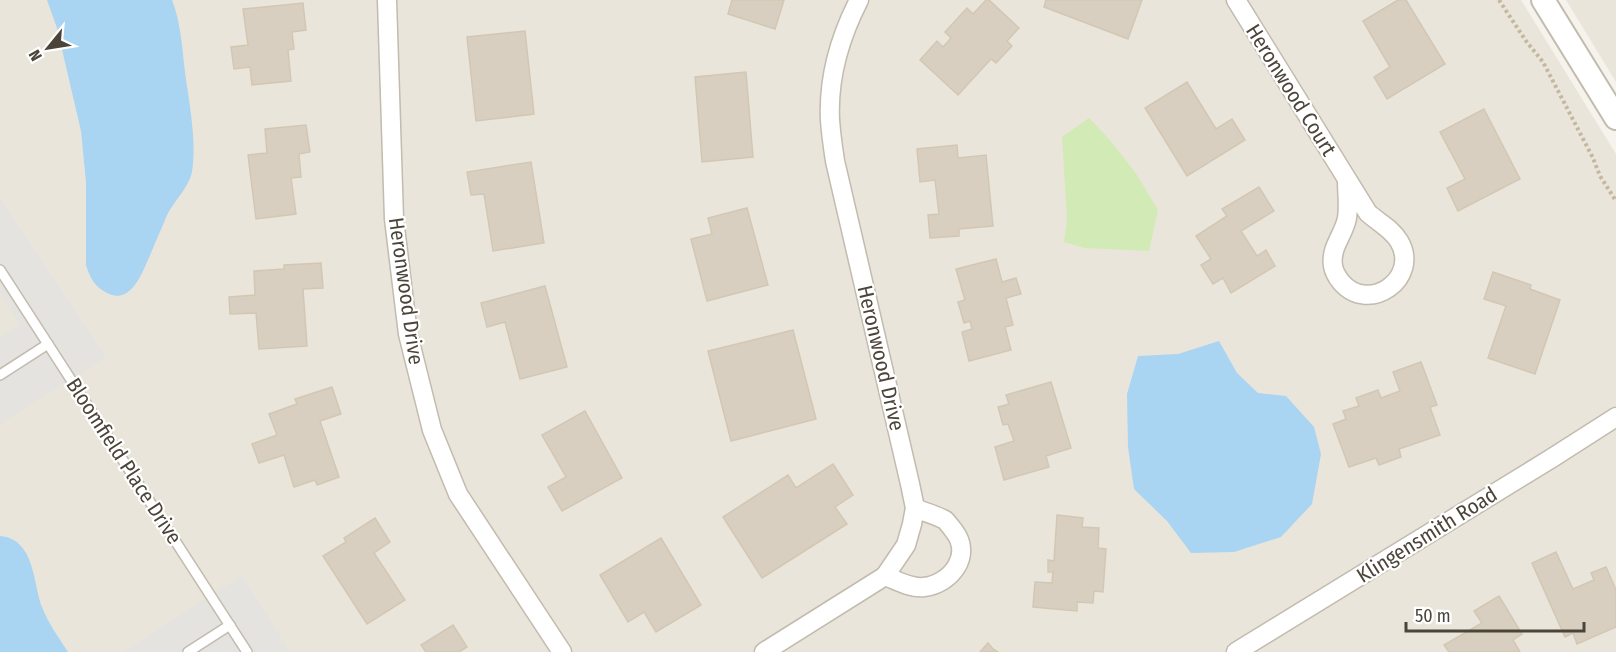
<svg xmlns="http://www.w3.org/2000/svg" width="1616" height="652" font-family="'Fira Sans Condensed',sans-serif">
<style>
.residential{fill:#eae5da}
.green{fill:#d2eab5}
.parking{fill:#e5e3e0}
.water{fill:#a9d4f2}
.building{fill:#d8cfc1;stroke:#d3c7b4;stroke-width:1.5}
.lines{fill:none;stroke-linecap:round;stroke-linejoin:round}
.service-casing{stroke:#c2bbae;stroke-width:12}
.minor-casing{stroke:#c2bbae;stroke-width:21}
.tertiary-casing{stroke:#c2bbae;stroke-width:26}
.path{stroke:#c4b79f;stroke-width:4;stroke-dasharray:3 3;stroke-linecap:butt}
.service{stroke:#fff;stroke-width:9}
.minor{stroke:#fff;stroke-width:18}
.tertiary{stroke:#fff;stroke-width:22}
.labels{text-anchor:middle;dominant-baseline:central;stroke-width:4.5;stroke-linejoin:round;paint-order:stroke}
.street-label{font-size:21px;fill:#4b4439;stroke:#fff}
</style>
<rect width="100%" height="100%" fill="#f6f3ec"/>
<g class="residential">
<path d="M0,0H1521L1616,154V652H0Z"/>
<path d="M1566,0H1616V82Z"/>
</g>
<path class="green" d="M1089,118L1108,138L1135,172L1158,210L1149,251L1084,248L1064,242L1067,219L1062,137Z"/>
<g class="parking">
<path d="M0,198L106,357L0,424V337L20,324L0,292Z"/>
<path d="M242,575L290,652H123Z"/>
</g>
<g class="water">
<path d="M47,0H172C181,23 182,48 185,72C189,103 197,140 192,172C189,187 174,201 167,215C162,228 156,240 151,253C143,270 132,306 107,293C95,287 90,278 86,265V182L81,131L57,28Z"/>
<path d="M1219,341L1237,373L1258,393L1286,396L1314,427L1321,454L1312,504L1281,537L1234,552L1191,553L1167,521L1134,489L1128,447L1127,394L1138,356L1178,354Z"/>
<path d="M0,536C35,539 33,583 42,607C48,623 59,638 68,652H0Z"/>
</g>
<g class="building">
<path d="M732,0H784L775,29L728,14Z"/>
<path d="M986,0H989L1019,28L1007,41L1012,46L996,63L991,59L958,95L920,60L937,41L943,47L951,38L945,32L967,8L973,14Z"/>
<path d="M1046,0H1142L1128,39L1044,7Z"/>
<path d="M1398,0H1406L1445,64L1387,99L1374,77L1390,67L1363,21Z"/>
<path d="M303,3L306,30L292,32L294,49L288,50L291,81L252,85L250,67L234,69L231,47L248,45L243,9Z"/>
<path d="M525,31L534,114L476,121L467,37Z"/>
<path d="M746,72L753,157L702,162L695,77Z"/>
<path d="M1187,82L1216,129L1232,119L1245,140L1187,176L1145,108Z"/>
<path d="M1484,109L1520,179L1458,211L1447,188L1465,179L1440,132Z"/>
<path d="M306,125L310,152L299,154L301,177L291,178L296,214L256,219L248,155L267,153L265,129Z"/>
<path d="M957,145L958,158L986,155L993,226L959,229V236L930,238L928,215L939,214L935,180L920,182L917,149Z"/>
<path d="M531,162L544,243L493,251L484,194L471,195L467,172Z"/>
<path d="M1259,187L1274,211L1241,231L1257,256L1266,250L1275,266L1231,293L1223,278L1213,284L1201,265L1211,259L1196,236L1227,216L1222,209Z"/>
<path d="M747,208L768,285L707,301L691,239L712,234L708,218Z"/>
<path d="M996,259L1002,282L1016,278L1021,294L1006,298L1013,325L1005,327L1011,350L969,361L962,332L972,329L970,321L964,323L958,302L965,300L956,269Z"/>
<path d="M321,263L323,288L303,289L307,346L259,349L256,313L230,314L229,297L255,295L254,271L284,269V265Z"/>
<path d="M1493,272L1531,285L1530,289L1560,300L1535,374L1488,358L1506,306L1484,299Z"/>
<path d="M545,286L567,367L520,379L505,322L487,327L481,303Z"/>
<path d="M793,330L816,419L731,441L708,351Z"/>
<path d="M1421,362L1437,405L1430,407L1440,435L1399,449L1401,457L1379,465L1376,458L1349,467L1333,424L1346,419L1343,411L1359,406L1356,398L1378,390L1381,398L1400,391L1393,372Z"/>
<path d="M1051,382L1071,448L1046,456L1049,467L1004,480L995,447L1014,441L1008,424L1003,425L998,407L1009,404L1006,395Z"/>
<path d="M332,387L341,414L320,421L339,477L317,485L315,480L294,487L284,455L259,463L252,444L277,435L269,414L297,404L295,399Z"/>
<path d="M585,411L622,478L562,511L548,487L566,477L542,435Z"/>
<path d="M833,464L853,495L835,507L847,524L762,578L723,517L788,475L796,488Z"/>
<path d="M1057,515L1083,518L1082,527L1099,528L1098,548L1106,549L1103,592L1094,591L1093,603L1077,602V611L1033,607L1035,582L1052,583L1053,572H1048V560L1054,561Z"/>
<path d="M375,518L390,542L374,553L405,600L367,624L323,556L346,542L344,538Z"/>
<path d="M661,538L701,605L656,632L644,612L628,622L600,575Z"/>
<path d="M1556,552L1573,589L1594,580L1591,573L1606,567L1616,590V627L1577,644L1573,633L1565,637L1532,563Z"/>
<path d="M1499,596L1522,634L1513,640L1520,652H1449L1444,645L1482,623L1474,611Z"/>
<path d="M453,625L467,647L459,652H426L421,645Z"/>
<path d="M988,643L993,649L998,652H980Z"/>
</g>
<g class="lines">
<g class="service-casing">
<g id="service">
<path d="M0,270L247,652"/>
<path d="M0,375L48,344"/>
<path d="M188,652L230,625"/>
</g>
</g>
<g class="minor-casing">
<g id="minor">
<path d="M387,0L394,219L408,334L432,430L458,494L562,652"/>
<path d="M1236,0L1368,213C1378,222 1392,229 1399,241C1421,278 1369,315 1341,282C1337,277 1334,272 1333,266C1330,247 1344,235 1347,218C1349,206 1347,193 1347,181"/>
<path d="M885,576C896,580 911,589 924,587C951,584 973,555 954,531C951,527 948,523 945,520C936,515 924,512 915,508"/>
<path d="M764,652L885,576L906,545L912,524L915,508L910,484L835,161C833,148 831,134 830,120C828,78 840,37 859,0"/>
<path d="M1236,652L1552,458L1616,417"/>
</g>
</g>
<g class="tertiary-casing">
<path id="tertiary" d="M1543,0L1616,118"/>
</g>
<path class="path" d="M1499,0L1526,41L1543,62L1593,158L1600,176L1616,201"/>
<use href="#service" class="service"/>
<use href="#minor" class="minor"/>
<use href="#tertiary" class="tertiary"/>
</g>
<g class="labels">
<g class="street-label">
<text transform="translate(1291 90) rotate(58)">Heronwood Court</text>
<text transform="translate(406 291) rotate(82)">Heronwood Drive</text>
<text transform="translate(881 358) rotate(77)">Heronwood Drive</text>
<text transform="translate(124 461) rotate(57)">Bloomfield Place Drive</text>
<text transform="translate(1427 535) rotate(-32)">Klingensmith Road</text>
</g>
</g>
<g transform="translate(48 48) rotate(240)" stroke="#ffffff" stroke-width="4.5" paint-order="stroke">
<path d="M0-4.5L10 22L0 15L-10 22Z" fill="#4b4439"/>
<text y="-9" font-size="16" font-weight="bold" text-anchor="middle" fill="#4b4439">N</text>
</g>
<path d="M1406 622v9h178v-9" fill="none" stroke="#4b4439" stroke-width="3"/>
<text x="1415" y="622" font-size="18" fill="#4b4439" stroke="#ffffff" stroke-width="4.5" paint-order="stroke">50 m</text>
</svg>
